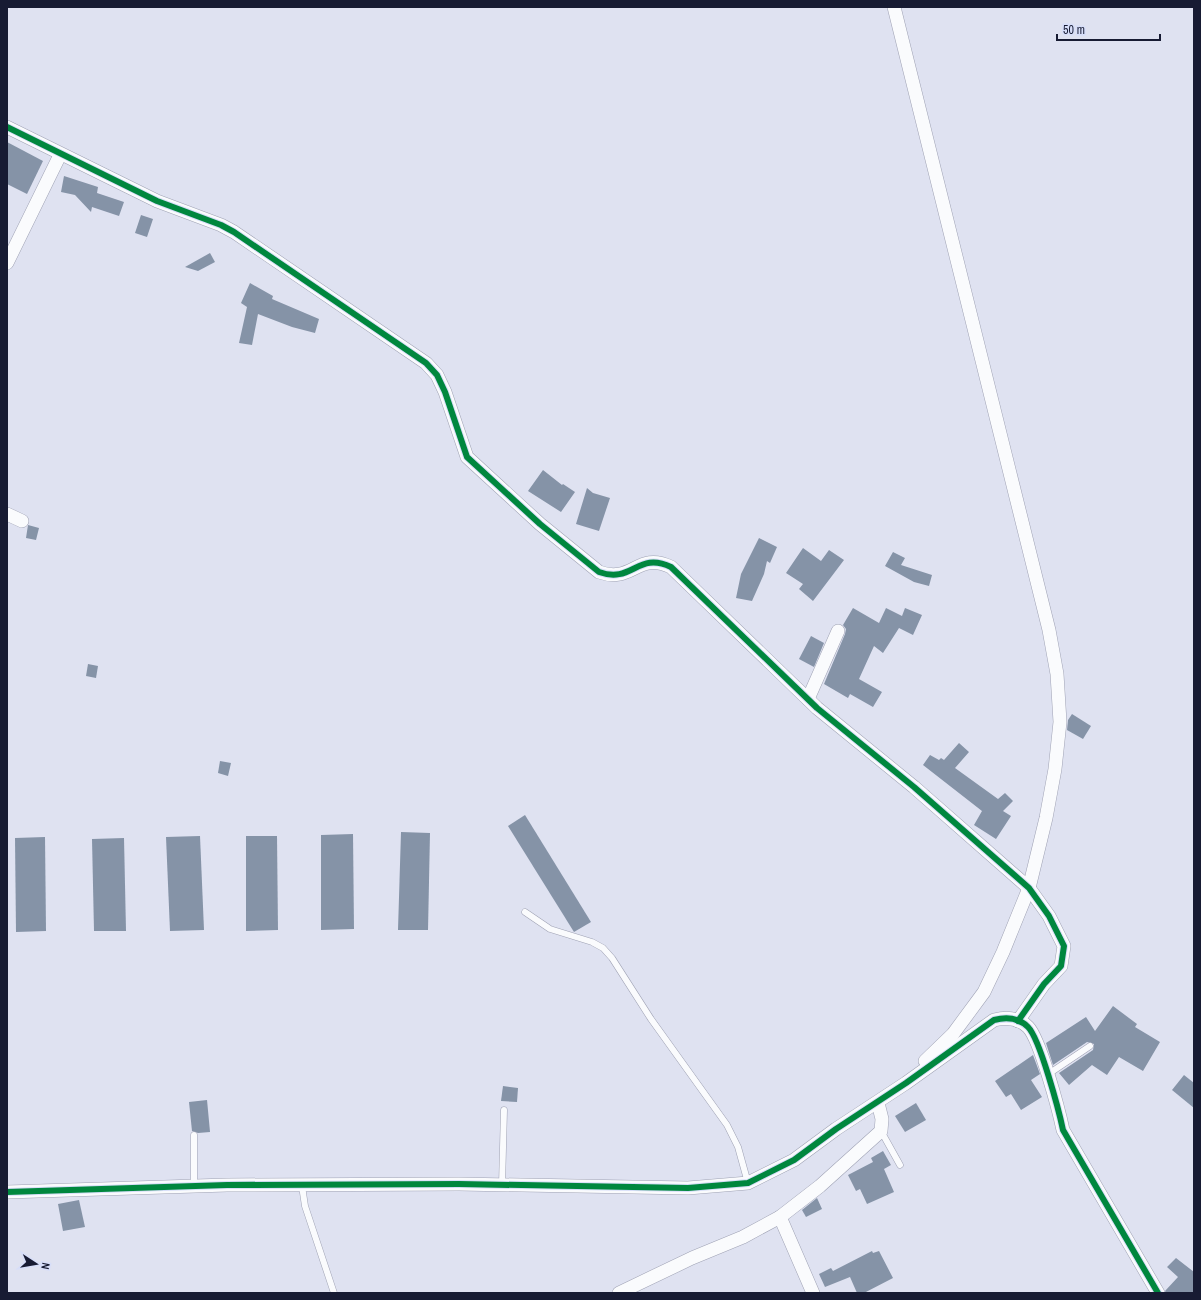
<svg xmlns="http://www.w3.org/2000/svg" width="1201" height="1300" font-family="'Archivo Narrow',sans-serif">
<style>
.building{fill:#8593a7}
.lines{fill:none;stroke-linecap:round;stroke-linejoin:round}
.lane-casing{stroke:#9fa2b4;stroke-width:7}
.street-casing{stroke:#9fa2b4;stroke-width:14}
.lane{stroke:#fafbfd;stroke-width:6}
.street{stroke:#fafbfd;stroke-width:13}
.cycleway-casing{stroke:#d7def9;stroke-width:8}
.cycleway{stroke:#00873e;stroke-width:6}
</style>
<rect width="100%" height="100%" fill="#dfe2f1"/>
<g class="building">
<path d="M7,142L43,161L27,194L7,184Z"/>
<path d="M64,176L98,187L97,193L124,202L119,216L92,207L91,212L75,195L61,192Z"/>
<path d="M141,215L153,219L147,237L135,233Z"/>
<path d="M210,253L215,262L198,271L185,267Z"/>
<path d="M250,283L273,296L272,299L319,319L315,333L292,327L258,314L252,345L239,343L247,307L241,303Z"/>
<path d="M543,470L562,485L563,484L575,492L561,512L528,491Z"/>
<path d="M587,488L593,493L610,498L599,531L576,524Z"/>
<path d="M28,525L39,528L36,540L26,538Z"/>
<path d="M759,538L777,547L770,563L767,561L764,574L752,601L736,598L741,574Z"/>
<path d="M803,548L821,561L829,550L844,560L813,601L799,589L803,584L786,573Z"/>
<path d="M893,552L905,558L901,565L932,575L929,586L914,582L885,566Z"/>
<path d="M853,608L879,623L886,608L902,616L905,608L922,615L913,635L899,628L883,653L874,646L859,679L882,692L873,707L850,694L848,698L824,684L845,634L846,629L843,625Z"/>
<path d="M811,636L824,643L814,667L799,659Z"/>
<path d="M88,664L98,666L96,678L86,676Z"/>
<path d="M1072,714L1091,726L1083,739L1067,730L1068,720Z"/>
<path d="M959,743L969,752L955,768L998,799L1005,793L1013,801L1003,811L1011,816L996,839L974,825L982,811L923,765L930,755L939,760L941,758L944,760Z"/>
<path d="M220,761L231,763L228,776L218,773Z"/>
<path d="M525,815L591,922L574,932L508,826Z"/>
<path d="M401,832L430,833L428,930H398Z"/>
<path d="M353,834L354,929L321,930V835Z"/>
<path d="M200,836L204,930L170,931L166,837Z"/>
<path d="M246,836H277L278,930L246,931Z"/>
<path d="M45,837L46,931L16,932L15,838Z"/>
<path d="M124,838L126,931H94L92,839Z"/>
<path d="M1113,1006L1137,1024L1135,1027L1160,1042L1143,1071L1119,1057L1107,1075L1092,1065L1069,1085L1059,1073L1093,1050L1094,1044L1087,1042L1053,1065L1046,1043L1086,1017L1095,1031Z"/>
<path d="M1033,1055L1040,1074L1031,1080L1042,1097L1021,1110L1011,1094L1006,1097L995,1081Z"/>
<path d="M1184,1075L1194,1083V1108L1172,1090Z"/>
<path d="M503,1086L518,1088L517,1102L501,1101Z"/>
<path d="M207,1100L210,1132L198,1133L192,1131L189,1102Z"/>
<path d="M916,1103L926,1120L905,1132L895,1116Z"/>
<path d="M883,1151L891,1165L884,1169L894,1192L867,1204L860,1189L856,1191L848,1175L873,1162L871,1158Z"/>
<path d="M817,1198L822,1209L806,1217L802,1210Z"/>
<path d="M79,1200L85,1227L63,1231L58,1204Z"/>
<path d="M872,1251L873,1253L879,1251L893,1278L864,1293H857L850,1277L825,1287L819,1274L831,1268L833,1271Z"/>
<path d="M1176,1258L1194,1272V1293H1166L1165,1291L1178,1277L1167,1267Z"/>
</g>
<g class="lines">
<g class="lane-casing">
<g id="lane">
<path d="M525,912L550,929L592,942L603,948L612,958L651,1019L727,1125L738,1147L748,1183"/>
<path d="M1047,1075L1090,1046"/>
<path d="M881,1131L900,1165"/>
<path d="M194,1135V1186"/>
<path d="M502,1185L504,1110"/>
<path d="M302,1186L305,1206L334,1293"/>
</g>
</g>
<g class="street-casing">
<g id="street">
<path d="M894,7L1049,630L1057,674L1060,722L1055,769L1046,818L1029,888L1003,952L984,992L953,1034L925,1061"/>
<path d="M7,127L157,201L221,225L234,232L426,363L437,375L445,392L467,457L540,524L599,572C633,584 637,551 671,567L817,708L914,787L1029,888L1049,916L1064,946L1061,966L1044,984L1018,1021"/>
<path d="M7,263L60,155"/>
<path d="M7,514L22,521"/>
<path d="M808,699L838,631"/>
<path d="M7,1192L227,1185L459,1184L688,1188L748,1183L794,1160L836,1129L906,1083L994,1020C1006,1017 1019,1018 1028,1027C1040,1039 1059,1111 1063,1130L1158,1293"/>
<path d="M780,1217L813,1293"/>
<path d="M619,1293L692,1258L743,1237L780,1217L820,1186L881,1131L882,1119L878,1103"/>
</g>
</g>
<use href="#lane" class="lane"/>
<use href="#street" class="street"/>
<g class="cycleway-casing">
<g id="cycleway">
<path d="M7,127L157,201L221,225L234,232L426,363L437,375L445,392L467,457L540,524L599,572C633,584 637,551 671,567L817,708L914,787L1029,888L1049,916L1064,946L1061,966L1044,984L1018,1021"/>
<path d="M7,1192L227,1185L459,1184L688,1188L748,1183L794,1160L836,1129L906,1083L994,1020C1006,1017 1019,1018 1028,1027C1040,1039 1059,1111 1063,1130L1158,1293"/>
</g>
</g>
<use href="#cycleway" class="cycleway"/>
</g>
<rect width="1201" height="1300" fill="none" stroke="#171b33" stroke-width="16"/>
<g transform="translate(36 1264) rotate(102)" stroke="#d7def9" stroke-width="3" paint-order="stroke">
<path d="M0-3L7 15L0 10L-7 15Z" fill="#171b33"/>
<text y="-6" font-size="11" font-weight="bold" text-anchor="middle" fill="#171b33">N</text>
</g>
<path d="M1057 34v6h103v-6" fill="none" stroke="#171b33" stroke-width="2"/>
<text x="1063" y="34" font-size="12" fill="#171b33" stroke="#d7def9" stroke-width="3" paint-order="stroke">50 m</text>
</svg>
